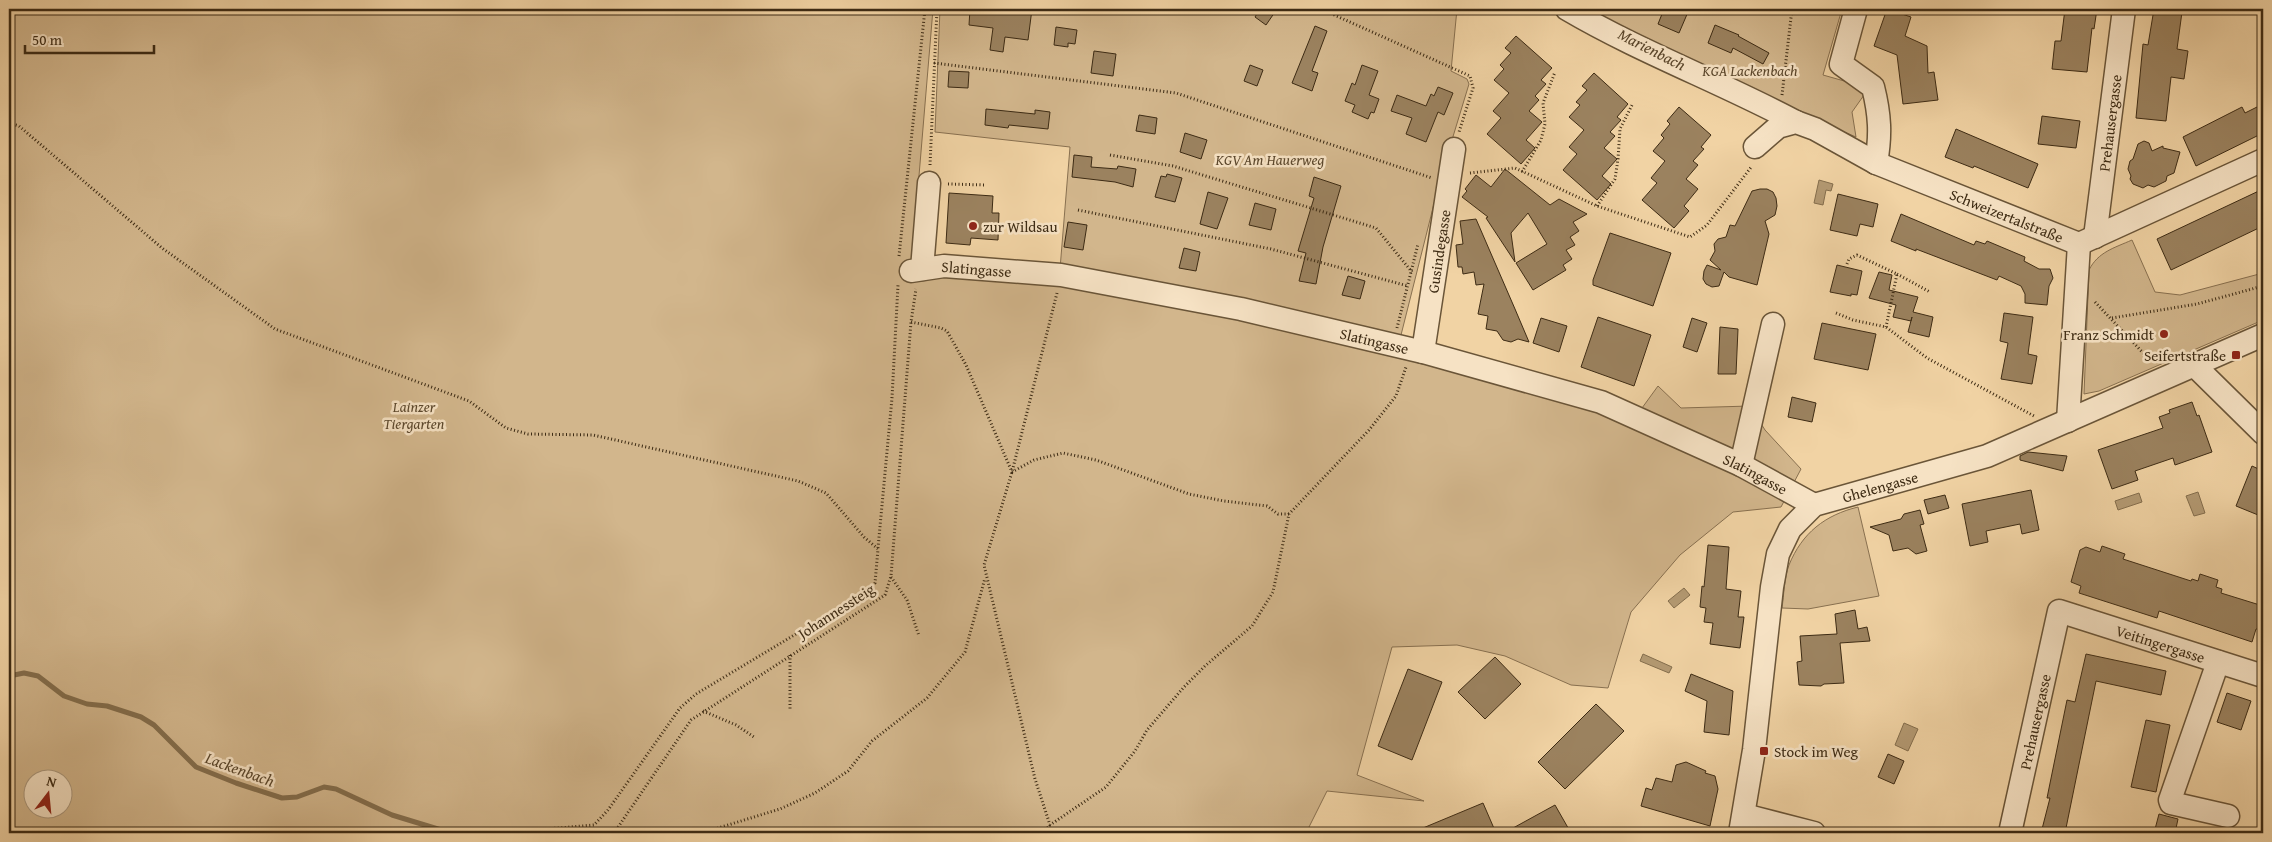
<svg xmlns="http://www.w3.org/2000/svg" width="2272" height="842" font-family="'Gentium Book Plus',serif">
<style>
.green{fill:#d2b68c;stroke:#887050;fill-rule:evenodd}
.water{fill:#b49a73;stroke:#846e4d}
.lines{fill:none;stroke-linecap:round;stroke-linejoin:round}
.stream{stroke:#846e4d;stroke-width:5}
.building{fill:#9b825f;stroke:#3d2b14}
.minor-casing{stroke:#6a5538;stroke-width:25}
.path{stroke:#3d2b14;stroke-width:3;stroke-dasharray:1 2.5;stroke-linecap:butt}
.minor{stroke:#f6e2c4;stroke-width:22}
.poi-dot{fill:#8f2418;stroke:#f6e2c4;stroke-width:2}
.labels{text-anchor:middle;dominant-baseline:central;stroke-width:5;stroke-linejoin:round;paint-order:stroke}
.park-label{font-size:15px;font-style:italic;fill:#5b472c;stroke:#f6e2c4}
.street-label{font-size:15px;fill:#3d2b14;stroke:#f6e2c4}
.poi-label{font-size:15px;fill:#3d2b14;stroke:#f6e2c4;text-anchor:start}
.water-label{font-size:16px;font-style:italic;fill:#5b472c;stroke:#f6e2c4}
</style>
<rect width="100%" height="100%" fill="#f1d3a4"/>
<filter id="stains"><feTurbulence type="fractalNoise" baseFrequency=".004" numOctaves="4"/><feColorMatrix values="0 0 0 0 .2 0 0 0 0 .09 0 0 0 0 .02 0 0 0 .5 -.17"/></filter>
<radialGradient id="worn" r=".72"><stop offset=".6" stop-color="#630" stop-opacity="0"/><stop offset="1" stop-color="#630" stop-opacity=".3"/></radialGradient>
<g class="green">
<path d="M9,9H933L911,271L1060,269L1070,147L935,132L940,9H1457L1451,71L1467,79L1469,84L1441,176L1400,339L1642,408L1658,386L1681,408L1750,406L1765,430L1801,469L1781,507L1733,512L1680,555L1631,612L1608,688L1571,685L1505,656L1457,645L1392,647L1357,775L1424,801L1327,791L1306,833H9ZM32,780H62V810H32Z"/>
<path d="M1561,9H1842L1823,75L1869,88L1852,112L1856,137Z"/>
<path d="M2132,240L2155,292L2180,295L2263,273V320L2099,391L2084,394L2089,270C2098,252 2114,248 2132,240Z"/>
<path d="M1858,507L1879,596L1808,609L1782,608C1784,595 1784,578 1789,565C1802,533 1825,515 1858,507Z"/>
</g>
<g class="water">
<path d="M1819,180L1833,184L1831,191L1826,190L1823,205L1814,203Z"/>
<path d="M2198,492L2205,513L2194,516L2186,496Z"/>
<path d="M2139,493L2142,502L2118,510L2115,501Z"/>
<path d="M1684,588L1690,595L1674,608L1668,601Z"/>
<path d="M1643,654L1672,667L1669,673L1640,661Z"/>
<path d="M1904,723L1918,729L1908,751L1895,745Z"/>
</g>
<g class="lines">
<path class="stream" d="M9,676L24,673L38,676L64,696L87,704L107,706L141,717L154,725L196,767L236,783L282,798L297,797L324,787L336,789L392,815L451,833"/>
</g>
<g class="building">
<path d="M970,9L995,11V9H1032L1028,40L1005,37L1003,52L990,50L993,28L969,25Z"/>
<path d="M1260,9H1277L1266,25L1255,17Z"/>
<path d="M1664,9H1680L1688,12L1679,33L1658,24Z"/>
<path d="M1887,9L1911,17L1905,36L1927,46L1928,73L1934,72L1938,100L1903,104L1897,55L1874,46Z"/>
<path d="M2065,9H2097L2094,29L2092,28L2087,72L2052,69L2055,41H2061Z"/>
<path d="M2154,9L2182,12L2177,49L2188,51L2184,79L2171,77L2166,121L2136,118L2143,44L2148,45Z"/>
<path d="M1715,25L1739,35L1738,36L1769,53L1763,64L1733,48L1731,53L1708,43Z"/>
<path d="M1315,26L1327,31L1312,71L1318,73L1312,91L1292,83Z"/>
<path d="M1056,27L1077,30L1075,44L1068,43V47L1054,45Z"/>
<path d="M1516,36L1552,68L1541,80L1546,84L1535,96L1539,100L1529,111L1542,122L1526,140L1535,148L1521,164L1487,134L1501,118L1493,111L1509,93L1494,80L1504,69L1500,65L1511,53L1505,48Z"/>
<path d="M1094,51L1116,54L1113,76L1091,73Z"/>
<path d="M1250,65L1263,70L1257,86L1244,81Z"/>
<path d="M1362,65L1378,71L1369,95L1379,99L1374,113L1371,112L1368,119L1352,112L1355,105L1345,101L1352,83L1355,85Z"/>
<path d="M949,71L969,72L968,88L948,87Z"/>
<path d="M1594,73L1628,104L1617,117L1621,120L1610,132L1615,136L1604,148L1617,159L1602,176L1611,184L1597,200L1563,170L1577,154L1569,147L1584,130L1569,117L1580,105L1576,102L1587,90L1582,86Z"/>
<path d="M1438,87L1453,93L1444,115L1438,112L1426,142L1406,134L1412,118L1391,111L1397,95L1426,106L1431,94L1434,96Z"/>
<path d="M2263,104V133L2196,166L2183,137L2242,107L2245,113Z"/>
<path d="M1679,107L1711,135L1701,147L1704,149L1693,161L1698,165L1686,179L1698,189L1684,206L1689,211L1674,228L1642,200L1657,183L1651,178L1665,161L1653,151L1664,138L1661,135L1670,124L1667,121Z"/>
<path d="M986,109L1035,114V110L1050,112L1048,129L1009,125L1008,128L985,125Z"/>
<path d="M1139,115L1157,118L1155,134L1136,131Z"/>
<path d="M2042,116L2080,121L2076,148L2038,144Z"/>
<path d="M1956,129L2038,164L2028,188L1974,166L1973,168L1945,157Z"/>
<path d="M1185,133L1207,140L1201,159L1180,152Z"/>
<path d="M2144,141L2149,143L2152,151L2163,146V148L2180,152L2174,173L2167,176L2166,181L2154,187L2148,185L2143,188L2133,184L2130,179L2131,176L2128,169L2130,161L2133,159L2138,144Z"/>
<path d="M1074,155L1092,157L1091,167L1117,169L1118,166L1136,169L1133,187L1115,182L1072,177Z"/>
<path d="M1505,169L1550,205L1559,199L1587,214L1573,222L1579,231L1570,237L1575,245L1566,250L1572,259L1563,265L1566,270L1533,290L1516,263L1547,244L1528,213L1511,233L1515,262L1486,218L1488,217L1462,197L1467,191L1465,189L1476,175L1491,187Z"/>
<path d="M1167,174L1182,178L1175,202L1155,197L1161,176L1166,177Z"/>
<path d="M1314,177L1341,186L1323,247L1316,284L1299,281L1306,253L1298,251L1314,198L1309,196Z"/>
<path d="M1760,189H1767L1773,192L1776,198L1777,206L1775,215L1765,221L1769,234L1757,285L1729,277L1724,272L1719,286L1712,287L1706,284L1703,279L1704,271L1707,265L1721,270L1710,260L1715,251L1714,244L1718,239L1726,237L1730,225L1735,226L1752,191Z"/>
<path d="M2263,189V226L2171,270L2157,239Z"/>
<path d="M1208,192L1228,198L1217,229L1200,224Z"/>
<path d="M949,193L993,196L992,213H999L998,240L971,238L970,245L946,243Z"/>
<path d="M1838,194L1878,204L1873,227L1860,224L1857,236L1830,230Z"/>
<path d="M1255,203L1276,209L1271,230L1249,225Z"/>
<path d="M1901,214L1974,245L1976,241L1985,244L1987,241L2025,257L2024,261L2039,269H2050L2053,278L2049,286L2047,305L2025,303V294L2021,286L1999,276L1997,280L1916,249V251L1891,241Z"/>
<path d="M1476,219L1515,309L1529,342L1518,339L1511,342L1503,340L1497,331L1486,329L1488,316L1478,314L1484,284L1476,285L1474,272L1463,274L1462,267H1458L1456,245L1463,244L1460,221Z"/>
<path d="M1068,222L1087,225L1083,250L1064,247Z"/>
<path d="M1610,233L1671,253L1653,306L1593,285V280Z"/>
<path d="M1184,248L1200,252L1196,271L1179,268Z"/>
<path d="M1837,265L1862,271L1857,295L1851,294V296L1830,292Z"/>
<path d="M1879,272L1892,275L1889,290L1918,297L1913,312L1933,317L1929,337L1908,332L1912,317L1911,321L1893,317L1896,305L1869,298Z"/>
<path d="M1348,276L1365,281L1360,299L1342,295Z"/>
<path d="M2004,313L2033,317L2028,354L2037,356L2032,384L2001,379L2008,343L2000,341Z"/>
<path d="M1598,317L1651,335L1634,386L1581,367Z"/>
<path d="M1541,318L1567,326L1559,352L1533,343Z"/>
<path d="M1692,318L1707,323L1697,352L1683,347Z"/>
<path d="M1822,323L1876,334L1868,370L1814,359Z"/>
<path d="M1720,327L1738,329L1736,374H1718Z"/>
<path d="M1792,397L1816,403L1812,422L1788,417Z"/>
<path d="M2192,402L2197,416L2199,415L2212,452L2175,465L2173,458L2135,471L2138,480L2112,489L2098,450L2163,428L2159,417L2170,413L2169,410Z"/>
<path d="M2028,452L2067,456L2063,471L2020,460V456Z"/>
<path d="M2252,466L2263,471V517L2236,506Z"/>
<path d="M2031,490L2039,530L2022,534L2020,524L1986,531L1988,542L1970,546L1962,504Z"/>
<path d="M1945,495L1949,508L1928,514L1924,500Z"/>
<path d="M1920,510L1924,524L1920,525L1927,551L1916,554L1908,548L1893,551L1889,535L1870,527L1901,519L1904,514Z"/>
<path d="M1708,545L1729,547L1726,589L1741,591L1738,617H1744L1740,648L1710,644L1713,623L1704,622L1706,608L1700,607L1702,586L1704,587Z"/>
<path d="M2102,546L2125,554L2123,559L2191,581L2192,579L2198,581L2200,574L2218,580L2216,587L2222,589L2221,593L2263,606L2258,629H2256L2252,642L2159,611L2157,618L2079,593L2081,586L2071,582L2080,550L2086,547L2100,552Z"/>
<path d="M1855,610L1858,629L1867,627L1870,641L1840,643L1844,683L1824,684L1821,686L1799,685L1797,662L1802,661L1800,636L1837,634L1835,614Z"/>
<path d="M2086,654L2166,671L2161,695L2096,681L2065,833H2041L2050,798H2047L2067,700L2075,702Z"/>
<path d="M1495,657L1521,684L1485,719L1458,692Z"/>
<path d="M1408,669L1442,682L1412,760L1378,746Z"/>
<path d="M1691,674L1733,691L1729,735L1704,732L1707,701L1685,691Z"/>
<path d="M2227,693L2251,701L2241,730L2217,722Z"/>
<path d="M1596,704L1624,731L1565,789L1538,762Z"/>
<path d="M2146,720L2170,725L2156,792L2131,787Z"/>
<path d="M1888,754L1904,761L1894,784L1878,777Z"/>
<path d="M1686,762L1706,771L1705,773L1715,776L1718,789L1710,826L1641,806L1646,788L1652,790L1656,778L1672,782L1676,765Z"/>
<path d="M1483,803L1496,833H1411Z"/>
<path d="M1555,805L1571,833H1504Z"/>
<path d="M2159,814L2178,819L2175,833H2154Z"/>
</g>
<g class="lines">
<g class="minor-casing">
<g id="minor">
<path d="M1567,9C1640,52 1721,82 1796,122"/>
<path d="M1856,9L1841,64L1873,87C1880,115 1881,135 1876,163"/>
<path id="s1" d="M1755,147L1778,127L1796,122L1815,129L1876,163L2079,244L2263,160"/>
<path id="s2" d="M2095,237L2124,9"/>
<path d="M922,269L929,183"/>
<path id="s3" d="M911,271L944,266L1061,275L1241,309L1423,352L1601,402L1741,465L1814,505"/>
<path id="s4" d="M1423,352L1454,149"/>
<path d="M2195,366L2263,433"/>
<path d="M2068,421L2079,244"/>
<path d="M1741,465L1773,324"/>
<path d="M2218,662L2170,800L2171,803L2228,816"/>
<path d="M1744,815L1814,833"/>
<path id="s5" d="M1740,833L1754,750L1772,587L1778,554L1790,529L1814,505L1987,456L2263,335"/>
<path id="s6" d="M2010,833L2059,611L2263,676"/>
</g>
</g>
<g class="path">
<path d="M1321,9L1470,76L1473,88L1459,132"/>
<path d="M934,63L1176,93L1432,178"/>
<path d="M1782,95L1792,9"/>
<path d="M9,123L19,126L162,248L275,329L469,401L506,428L528,434L593,435L798,481L826,493L864,537L878,549L875,583L861,595L696,694L680,708L608,810L594,825L499,833"/>
<path d="M1110,155L1173,166L1376,228L1412,272"/>
<path d="M930,165L937,9"/>
<path d="M1522,172L1541,140L1545,124L1543,103L1555,72"/>
<path d="M1470,173L1515,168L1597,206L1690,237L1707,225L1752,166"/>
<path d="M948,184L986,185"/>
<path d="M1597,206L1615,179L1618,159L1620,129L1632,105"/>
<path d="M1078,210L1271,249L1408,286"/>
<path d="M899,256L925,9"/>
<path d="M1847,264L1849,259L1857,255L1897,274L1886,327"/>
<path d="M1897,274L1930,292"/>
<path d="M1057,293L1012,472L984,565L1035,779L1050,825L1106,787L1135,751L1147,730L1184,687L1205,666L1252,626L1273,592L1289,514L1369,430L1396,396L1406,367"/>
<path d="M2095,302L2145,355L2157,361"/>
<path d="M1836,313L1853,320L1886,327L1927,358L2034,416"/>
<path d="M2112,318L2197,304L2263,286"/>
<path d="M911,322L941,328L947,331L966,365L1012,472L1034,460L1063,453L1096,460L1189,494L1224,501L1267,506L1278,514H1289"/>
<path d="M1397,328L1418,244"/>
<path d="M878,548L892,398L898,285"/>
<path d="M891,577L907,600L919,636"/>
<path d="M790,655V710"/>
<path d="M703,711L736,725L754,737"/>
<path d="M614,833L691,720L885,595L891,576L911,322L916,289"/>
<path d="M672,833L715,829L780,809L815,793L848,771L872,741L927,698L965,652L985,578"/>
<path d="M1043,833L1050,825"/>
</g>
<use href="#minor" class="minor"/>
</g>
<g class="poi-dot">
<circle cx="973" cy="226" r="5"/>
<circle cx="2164" cy="334" r="5"/>
<rect x="2231" y="350" width="10" height="10" rx="2.5"/>
<rect x="1759" y="746" width="10" height="10" rx="2.5"/>
</g>
<g class="labels">
<g class="park-label">
<text x="1750" y="70">KGA Lackenbach</text>
<text x="1270" y="159">KGV Am Hauerweg</text>
<text x="414" y="406">Lainzer<tspan x="414" dy="17">Tiergarten</tspan></text>
</g>
<g class="street-label">
<text stroke="none"><textPath href="#s2" startOffset="115">Prehausergasse</textPath></text>
<text stroke="none"><textPath href="#s1" startOffset="280">Schweizertalstraße</textPath></text>
<text stroke="none"><textPath href="#s4" startOffset="102">Gusindegasse</textPath></text>
<text stroke="none"><textPath href="#s3" startOffset="66">Slatingasse</textPath></text>
<text stroke="none"><textPath href="#s3" startOffset="471">Slatingasse</textPath></text>
<text stroke="none"><textPath href="#s3" startOffset="876">Slatingasse</textPath></text>
<text stroke="none"><textPath href="#s5" startOffset="412">Ghelengasse</textPath></text>
<text transform="translate(836 611) rotate(-33)">Johannessteig</text>
<text stroke="none"><textPath href="#s6" startOffset="334">Veitingergasse</textPath></text>
<text stroke="none"><textPath href="#s6" startOffset="114">Prehausergasse</textPath></text>
</g>
<g class="poi-label">
<text x="983" y="226">zur Wildsau</text>
<text x="2154" y="334" text-anchor="end">Franz Schmidt</text>
<text x="2226" y="355" text-anchor="end">Seifertstraße</text>
<text x="1774" y="751">Stock im Weg</text>
</g>
<g class="water-label">
<text transform="translate(1652 49) rotate(27)">Marienbach</text>
<text transform="translate(240 769) rotate(20)">Lackenbach</text>
</g>
</g>
<rect width="2272" height="842" fill="none" stroke="#f1d3a4" stroke-width="30"/>
<rect x="10" y="10" width="2252" height="822" fill="none" stroke="#3d2b14" stroke-width="2.5"/>
<rect x="15" y="15" width="2242" height="812" fill="none" stroke="#3d2b14"/>
<g transform="translate(48 794) rotate(16)"><circle r="24" fill="#f6e2c4" stroke="#ac997e"/>
<path d="M0-4L9 19L0 12L-9 19Z" fill="#8f2418"/>
<text y="-8" font-size="14" font-weight="bold" text-anchor="middle" fill="#3d2b14">N</text>
</g>
<path d="M25 45v8h129v-8" fill="none" stroke="#3d2b14" stroke-width="2.5"/>
<text x="32" y="45" font-size="15" fill="#3d2b14" stroke="#f6e2c4" stroke-width="4" paint-order="stroke">50 m</text>
<rect width="100%" height="100%" filter="url(#stains)"/>
<rect width="100%" height="100%" fill="url(#worn)"/>
</svg>
